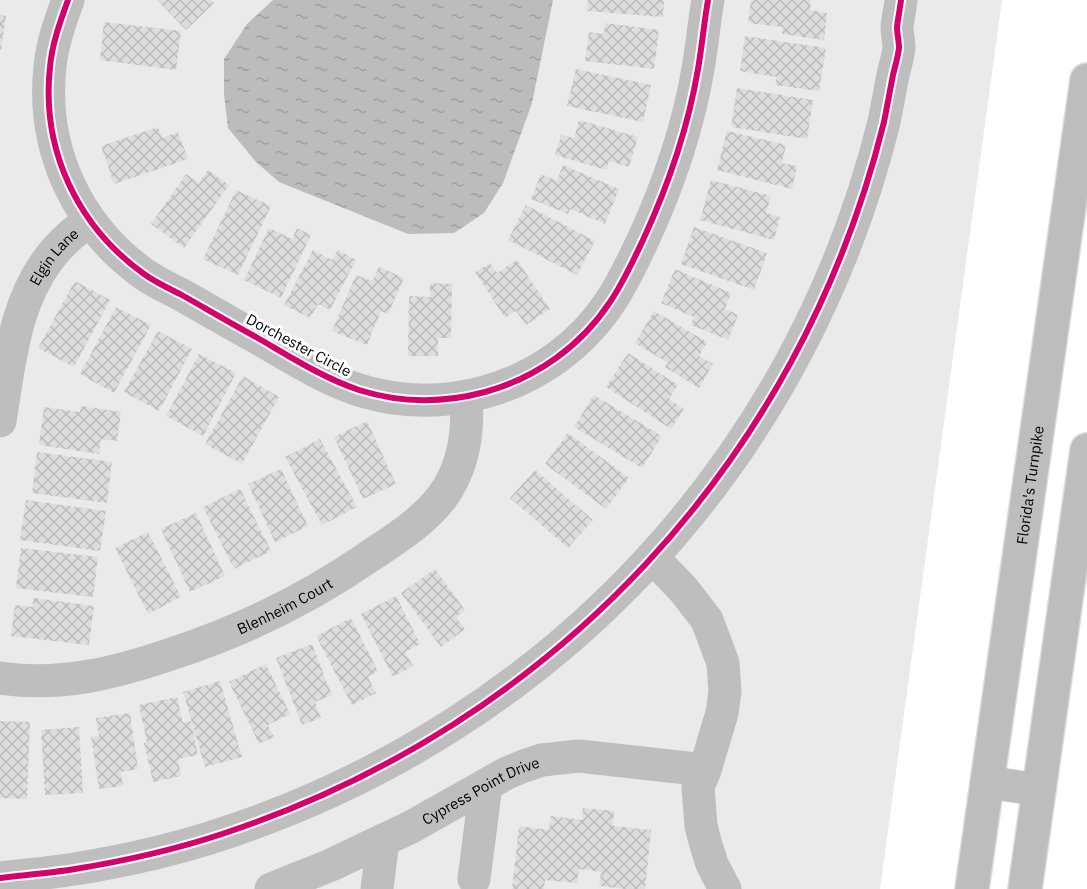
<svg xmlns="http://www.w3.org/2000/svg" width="1087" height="889" font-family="'IBM Plex Sans',sans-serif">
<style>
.grass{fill:#eaeaea}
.water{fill:url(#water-ripples)}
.building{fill:url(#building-cross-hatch)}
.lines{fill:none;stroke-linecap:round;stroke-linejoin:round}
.highway-casing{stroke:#dbdbdb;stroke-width:36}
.minor{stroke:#bebebe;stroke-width:33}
.highway{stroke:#bdbdbd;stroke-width:33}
.cycleway-casing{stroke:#fff;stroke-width:10}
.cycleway{stroke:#d6006c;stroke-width:6}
.labels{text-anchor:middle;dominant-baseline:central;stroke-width:6;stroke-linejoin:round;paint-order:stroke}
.street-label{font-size:15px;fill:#000;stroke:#fff}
</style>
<defs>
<pattern id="water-ripples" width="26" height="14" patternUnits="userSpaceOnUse" patternTransform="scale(1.5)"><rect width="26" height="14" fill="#bcbcbc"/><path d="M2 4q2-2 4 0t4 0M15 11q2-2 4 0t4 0" fill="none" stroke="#a0a0a0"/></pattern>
<pattern id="building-cross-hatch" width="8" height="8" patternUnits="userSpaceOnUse" patternTransform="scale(1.5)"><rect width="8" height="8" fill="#ddd"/><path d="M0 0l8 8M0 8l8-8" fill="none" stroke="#bcbcbc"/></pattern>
</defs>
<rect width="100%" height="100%" fill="#fff"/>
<path class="grass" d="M0,0H1002L880,889H0Z"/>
<path class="water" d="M273,0H553L532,103L503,183L484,213L454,233L408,234L279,182L256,162L228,128L224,94V59L247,24Z"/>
<g class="building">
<path d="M157,0H211L214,3L186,30Z"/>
<path d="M588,0H664L663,17L587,11Z"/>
<path d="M751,0H811L810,10L827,13L824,40L782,34L783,27L748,23Z"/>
<path d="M0,15L6,16L1,50H0Z"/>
<path d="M104,22L181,31L176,70L100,60Z"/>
<path d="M605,23L659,30L654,69L585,61L589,32L604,34Z"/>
<path d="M745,36L826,48L819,91L775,85L777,77L740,71Z"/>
<path d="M576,69L651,85L643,122L567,106Z"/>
<path d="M737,88L813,100L807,139L731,127Z"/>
<path d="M579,120L638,137L629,167L609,161L606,170L555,155L561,135L574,138Z"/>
<path d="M158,127L162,138L178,132L188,159L114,184L101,146Z"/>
<path d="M727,131L786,145L782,163L797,166L792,189L717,170Z"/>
<path d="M563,165L619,189L605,224L570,209L568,214L531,199L541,174L557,181Z"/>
<path d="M208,170L229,185L184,248L151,224L186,174L199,183Z"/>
<path d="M711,180L771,196L766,213L780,217L774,240L700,220Z"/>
<path d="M236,190L271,206L238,275L203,259Z"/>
<path d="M526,205L595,241L577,275L508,240Z"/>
<path d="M694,227L767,253L754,290L681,264Z"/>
<path d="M269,228L292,239L297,228L311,235L281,298L244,280Z"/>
<path d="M313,250L332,260L338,250L356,260L330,310L318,304L310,318L284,305Z"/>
<path d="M517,260L550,309L526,325L516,311L505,318L475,272L490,263L497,273Z"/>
<path d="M379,267L404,278L388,314L381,311L367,345L332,331L356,275L372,281Z"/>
<path d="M675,269L731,293L725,309L738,315L728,340L691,325L694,317L661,303Z"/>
<path d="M75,281L110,300L74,367L38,348Z"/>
<path d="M430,283L452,284L451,338H438V356H408L409,296L430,297Z"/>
<path d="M116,307L151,325L114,393L80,374Z"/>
<path d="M654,311L707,342L699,356L713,364L699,388L665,367L668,363L635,343Z"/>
<path d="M158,331L192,349L159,411L124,392Z"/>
<path d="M628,353L678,385L669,399L684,409L671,429L606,387Z"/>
<path d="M199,354L236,373L203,436L166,416Z"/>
<path d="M243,376L279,397L242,464L205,444Z"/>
<path d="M594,395L662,436L642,468L574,427Z"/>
<path d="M81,406L121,412L117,441L101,439L99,454L39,445L44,407L80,412Z"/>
<path d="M367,421L396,484L363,499L334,437Z"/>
<path d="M568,433L629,478L606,509L545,464Z"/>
<path d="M320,439L357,507L322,525L285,457Z"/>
<path d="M37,452L112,462L107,503L32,493Z"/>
<path d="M281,469L308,526L275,542L248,484Z"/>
<path d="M535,470L593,520L568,548L510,498Z"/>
<path d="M240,489L271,551L234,569L203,507Z"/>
<path d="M26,500L106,511L100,551L20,540Z"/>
<path d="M196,513L225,576L190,592L161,529Z"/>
<path d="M148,532L181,597L148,614L115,548Z"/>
<path d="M21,548L98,557L93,597L16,588Z"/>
<path d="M435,569L465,610L456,617L465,629L441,647L401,593Z"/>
<path d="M396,596L420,644L405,652L413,666L393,677L361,614Z"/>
<path d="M34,598L94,606L89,645L11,636L15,605L32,607Z"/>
<path d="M351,618L378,671L368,677L376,693L352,705L316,636Z"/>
<path d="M312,644L332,695L315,702L321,718L302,725L276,658Z"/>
<path d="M266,664L290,714L268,725L274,737L259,744L229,682Z"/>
<path d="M220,681L242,757L205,767L183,692Z"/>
<path d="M177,697L183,723L191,721L198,755L178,759L181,776L153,782L144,743H147L139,705Z"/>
<path d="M130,713L138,769L121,772L123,786L99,789L91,737L99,736L96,718Z"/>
<path d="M0,721L30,722L27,799L0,798Z"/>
<path d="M79,727L83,793L45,795L41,730Z"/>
<path d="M583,808L614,811L613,826L651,830L645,889H625L599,886L601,872L579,869L577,883L545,880L544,889H512L519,826L549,830L551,816L582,820Z"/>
</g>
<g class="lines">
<g class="highway-casing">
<g id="highway">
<path id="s4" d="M972,889L1087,80"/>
<path d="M1025,889L1087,450"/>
</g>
</g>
<g class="minor">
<path d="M68,0C60,22 52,44 50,67C41,149 77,226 144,274C155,282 168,288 180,294C205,308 230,323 256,337C289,356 323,378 359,390C400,403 444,403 485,392C536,378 581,346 610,302C623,283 633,261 643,240C668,186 688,128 698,69C702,46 704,23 708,0"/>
<path id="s1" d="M0,421C10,361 14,299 55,251C65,239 77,230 89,220"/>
<path d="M652,557L683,589L707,620L723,663L725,692L722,713L705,770L698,787L701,826L706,845L712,864L725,889"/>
<path id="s2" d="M0,678C61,687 116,673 174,653C245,630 311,597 373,554C397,538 424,521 442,497C464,467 469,433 466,397"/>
<path d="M987,782L1039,790"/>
<path d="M0,878C25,875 50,873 75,869C124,861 174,850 222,834C553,725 800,461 884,122C887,106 890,90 893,75C895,66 898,57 899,48C899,41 897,34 897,27C898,18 900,9 901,0"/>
<path d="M474,879L486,785"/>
<path id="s3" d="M271,889L331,865L411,827L507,773L524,766L542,760L579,756L705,770"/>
<path d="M377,889L383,840"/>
</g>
<use href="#highway" class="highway"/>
<g class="cycleway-casing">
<g id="cycleway">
<path d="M68,0C60,22 52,44 50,67C41,149 77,226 144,274C155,282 168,288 180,294C205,308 230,323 256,337C289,356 323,378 359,390C400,403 444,403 485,392C536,378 581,346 610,302C623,283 633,261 643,240C668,186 688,128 698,69C702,46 704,23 708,0"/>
<path d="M0,878C25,875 50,873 75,869C124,861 174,850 222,834C553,725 800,461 884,122C887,106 890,90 893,75C895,66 898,57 899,48C899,41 897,34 897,27C898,18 900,9 901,0"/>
</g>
</g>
<use href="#cycleway" class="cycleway"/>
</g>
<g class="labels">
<g class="street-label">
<text stroke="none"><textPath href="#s1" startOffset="176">Elgin Lane</textPath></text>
<text transform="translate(299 345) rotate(28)">Dorchester Circle</text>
<text stroke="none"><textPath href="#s4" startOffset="408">Florida's Turnpike</textPath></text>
<text stroke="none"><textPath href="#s2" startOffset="298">Blenheim Court</textPath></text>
<text stroke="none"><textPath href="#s3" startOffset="232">Cypress Point Drive</textPath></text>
</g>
</g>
</svg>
